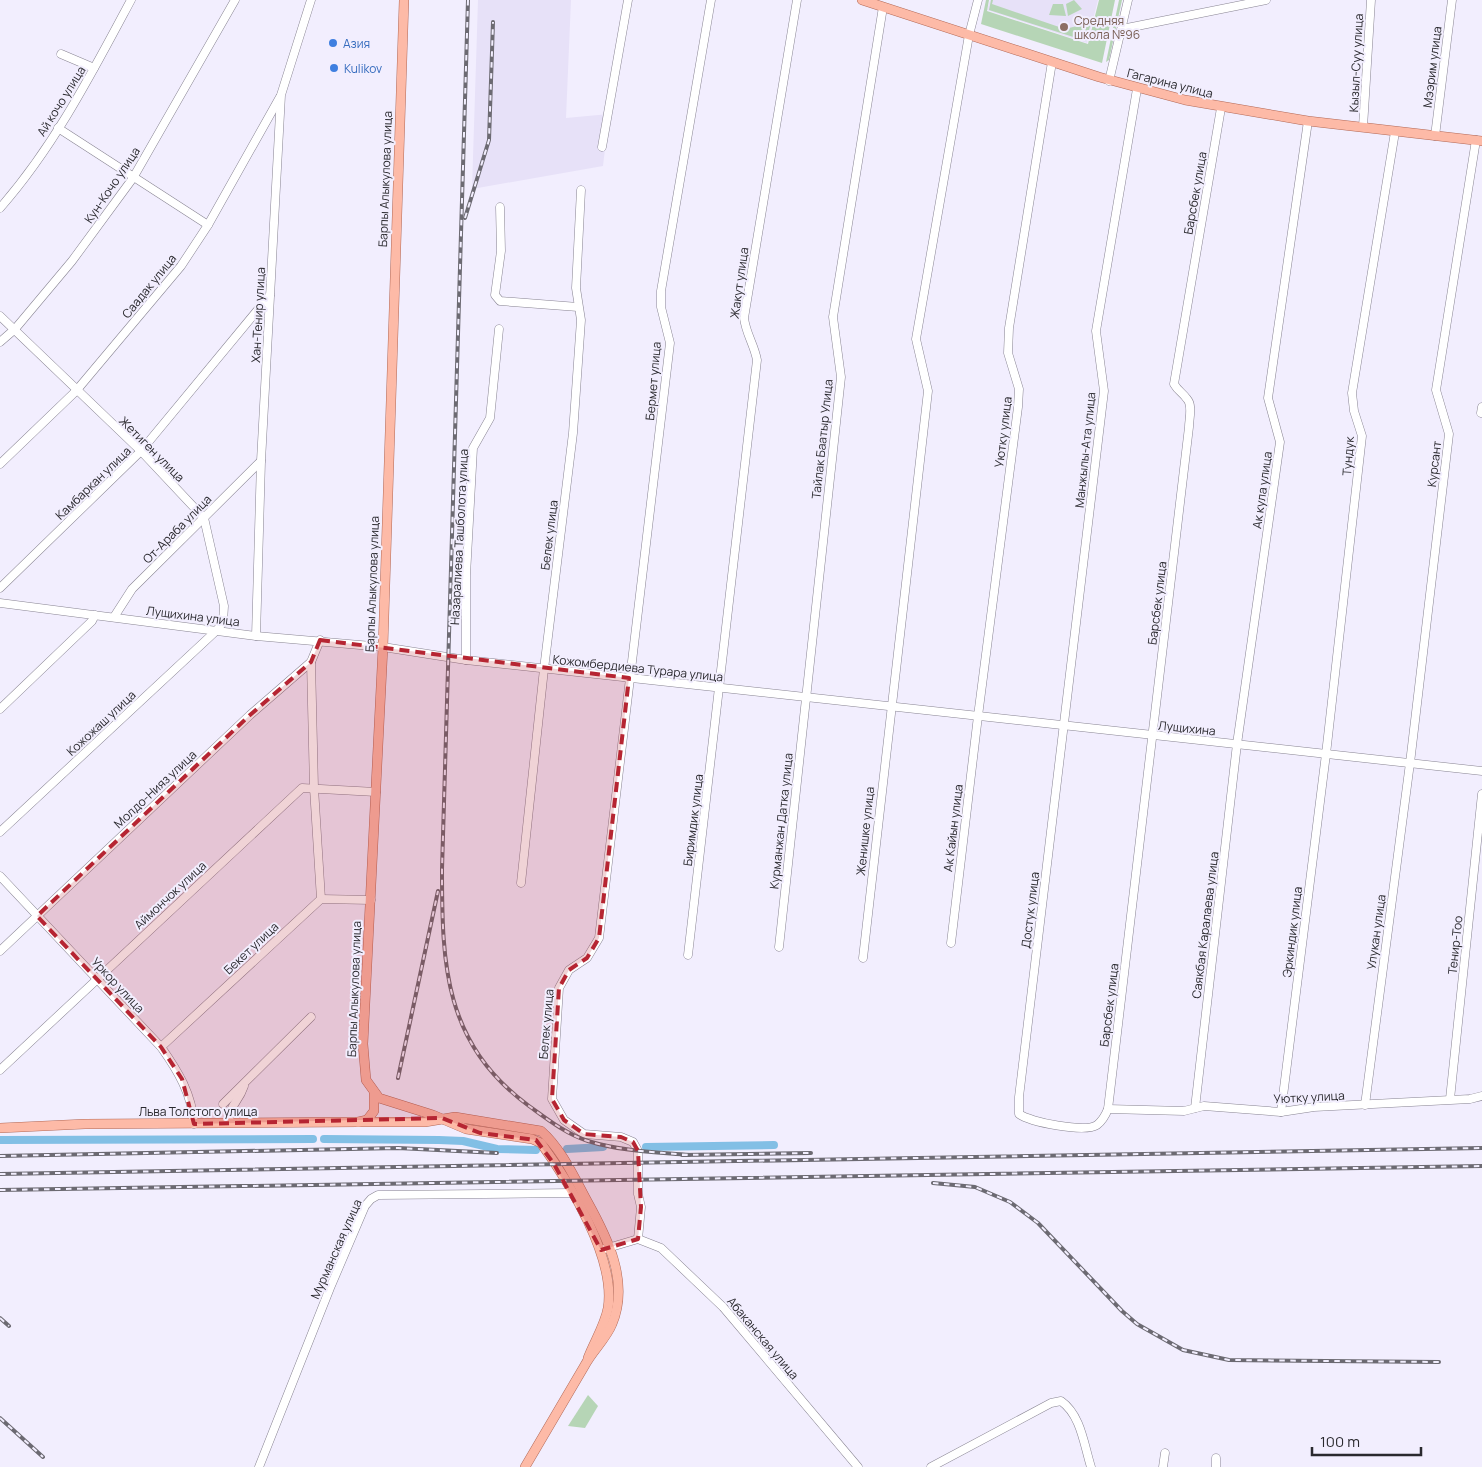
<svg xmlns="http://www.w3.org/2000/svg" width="1482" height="1467" font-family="Manrope,sans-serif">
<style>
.built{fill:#e7e1f8}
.green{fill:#b6d5b6}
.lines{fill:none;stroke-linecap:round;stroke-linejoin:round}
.canal{stroke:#82bfe5;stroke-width:8}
.minor-casing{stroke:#888492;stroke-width:9}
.major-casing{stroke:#b26957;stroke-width:10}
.minor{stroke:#fff;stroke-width:8}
.major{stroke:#fdbaa7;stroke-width:9}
.rail-casing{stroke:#6c6a72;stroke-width:4}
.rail{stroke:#f2eefe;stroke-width:2;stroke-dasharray:5.5;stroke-linecap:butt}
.marked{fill:#b62532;fill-opacity:0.2;stroke:#b62532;stroke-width:4;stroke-dasharray:10 6;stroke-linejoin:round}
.education-dot{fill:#8d6e63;stroke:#f2eefe;stroke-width:2}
.shop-dot{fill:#3f7fe0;stroke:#f2eefe;stroke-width:2}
.labels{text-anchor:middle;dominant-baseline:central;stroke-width:4;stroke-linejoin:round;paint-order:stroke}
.education-label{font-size:12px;fill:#785e54;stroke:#f2eefe;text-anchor:start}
.shop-label{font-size:12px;fill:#366cbe;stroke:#f2eefe;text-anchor:start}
.street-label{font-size:12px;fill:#2a292e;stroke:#f2eefe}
</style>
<rect width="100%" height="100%" fill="#f2eefe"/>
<g class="built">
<path d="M478,0H571L566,118L609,114L603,166L472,189Z"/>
<path d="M990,0H1098L1087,43L987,10Z"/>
</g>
<g class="green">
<path d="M986,0H989L987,11L1088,44L1099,0H1115L1102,63L981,24Z"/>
<path d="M991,0H993L992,4L1065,29L1077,26L1092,19L1086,41L989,10Z"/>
<path d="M1074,0L1082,9L1068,16L1066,4Z"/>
<path d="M1119,0H1122L1109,60L1106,62Z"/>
<path d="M1053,4H1063L1066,16L1049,15Z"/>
<path d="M588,1395L598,1406L585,1428L568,1426Z"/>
</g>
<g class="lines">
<g class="canal">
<path d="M324,1139L439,1140L463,1141L497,1149L536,1150"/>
<path d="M0,1140L313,1139"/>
<path d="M646,1147L774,1145"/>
<path d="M567,1149L603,1147"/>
</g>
<g class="minor-casing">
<g id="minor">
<path d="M1122,29L1266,0"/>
<path d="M61,54L94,68"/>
<path d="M1109,81L1128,0"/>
<path d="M1137,89L1096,331L1104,391L1019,1097V1114C1030,1122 1085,1133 1097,1125C1102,1121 1106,1114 1108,1109L1189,427C1189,419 1193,405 1187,399C1183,393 1178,391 1174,384L1221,108"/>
<path d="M1363,127L1371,0"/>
<path d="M58,128L208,225"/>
<path d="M1435,136L1452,0"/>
<path d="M602,147L628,0"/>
<path d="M500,207L501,251L495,295L500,301L578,307"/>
<path d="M0,208C54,147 93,71 131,0"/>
<path d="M0,316L141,451L204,518L224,606L223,622L217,630L0,832"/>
<path d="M0,342L15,329L72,261L133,178L235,0"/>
<path d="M1481,413L1482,407"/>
<path d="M0,464L76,391L181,266L208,225L280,97"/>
<path d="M0,588L141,451L270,295"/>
<path d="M0,603L256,636L383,647L466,660L1482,771"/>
<path d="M114,617L132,589L261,461"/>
<path d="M256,636L261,461L281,95L311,0"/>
<path d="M466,660V575L473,448L490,418L499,329"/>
<path d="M311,662L314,788L321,899"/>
<path d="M0,709L92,621L95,615"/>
<path d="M0,876L161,1047C178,1071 192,1094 194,1124"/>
<path d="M521,883L544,669L573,433L581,320L576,288L581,190"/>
<path d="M951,943L978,716L1018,407L1019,389L1008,353L1009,328L1052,62"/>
<path d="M779,947L841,377L833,317L883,7"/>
<path d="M0,951L250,715L311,662L320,640"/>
<path d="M688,955L757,360C754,344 746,334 744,318L797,0"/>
<path d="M863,958L928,391L916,339L969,35L978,0"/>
<path d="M161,1047L321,899L371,900"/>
<path d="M0,1070L302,788L376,792"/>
<path d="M1450,1099L1482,794"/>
<path d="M223,1104L311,1017"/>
<path d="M1365,1105L1410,763L1449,434L1436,390L1476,140"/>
<path d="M1195,1108L1237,744L1280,442L1268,398L1308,121"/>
<path d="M1108,1109L1184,1111L1204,1106L1281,1112L1314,1107L1470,1099L1482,1096"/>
<path d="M1281,1112L1326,754L1362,436L1354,411L1352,393L1395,132"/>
<path d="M229,1123C229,1104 238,1104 244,1086"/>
<path d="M638,1239L641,1207L638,1194V1151L633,1142L621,1137L584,1134L564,1120L552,1099L559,988L569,970L587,958L599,938L670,343L661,307V291L711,0"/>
<path d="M638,1239L661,1248L723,1307L858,1467"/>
<path d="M601,1250L638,1239"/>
<path d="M1216,1458V1467"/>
<path d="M259,1467L330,1288L365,1206L371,1199L378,1195L571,1193"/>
<path d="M931,1467L1051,1403L1061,1401C1081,1415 1084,1445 1091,1467"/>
<path d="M1163,1467L1165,1453"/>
</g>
</g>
<g class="major-casing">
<g id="major">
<path d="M404,0L383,647L363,1044L366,1080L379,1098L433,1115L466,1129L532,1139L541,1143C569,1182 616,1258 608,1308C605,1325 594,1342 588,1358"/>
<path d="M862,0L1099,77L1185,100L1308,121L1482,141"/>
<path d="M358,1122H425L455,1117L541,1131C561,1148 575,1179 587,1201C607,1237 630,1282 612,1324C606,1339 593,1350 585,1365C565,1399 545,1433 525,1467"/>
<path d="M0,1128L85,1124L358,1122L367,1120L374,1111V1094"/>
</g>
</g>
<use href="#minor" class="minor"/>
<use href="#major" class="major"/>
<g class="rail-casing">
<g id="rail">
<path d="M468,0L442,869C442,966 444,1043 529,1106C547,1119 566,1134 588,1141C620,1151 655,1152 689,1155"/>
<path d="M465,218L489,140L493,22"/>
<path d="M398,1078L438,891"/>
<path d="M682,1155L811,1153"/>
<path d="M0,1156L398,1148L497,1153"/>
<path d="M0,1174L1482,1148"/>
<path d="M933,1183L975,1187L1010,1202L1038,1223L1122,1311L1137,1324L1183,1350L1229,1360L1439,1362"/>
<path d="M0,1190L1482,1166"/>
<path d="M0,1318L9,1326"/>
<path d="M0,1418L43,1457"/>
</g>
</g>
<use href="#rail" class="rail"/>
</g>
<path class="marked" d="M320,640L629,678L599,938L587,958L569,970L559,988L552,1099L564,1120L584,1134L621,1137L633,1142L638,1151L641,1207L638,1239L601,1250L554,1164L536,1140L480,1133L442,1118L194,1124L182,1079L161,1047L37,916L250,715L311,662Z"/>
<circle class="education-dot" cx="1064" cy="27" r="5"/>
<g class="shop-dot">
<circle cx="333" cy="43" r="5"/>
<circle cx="334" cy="68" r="5"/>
</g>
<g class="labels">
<g class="education-label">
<text x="1074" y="20">Средняя<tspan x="1074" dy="14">школа №96</tspan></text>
</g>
<g class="shop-label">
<text x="343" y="43">Азия</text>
<text x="344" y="68">Kulikov</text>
</g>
<g class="street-label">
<text transform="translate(1356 63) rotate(-87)">Кызыл-Суу улица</text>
<text transform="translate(1432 67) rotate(-83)">Мээрим улица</text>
<text transform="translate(1170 83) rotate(14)">Гагарина улица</text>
<text transform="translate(61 101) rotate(-58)">Ай кочо улица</text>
<text transform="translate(385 179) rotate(-88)">Барпы Алыкулова улица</text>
<text transform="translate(112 185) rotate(-56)">Кун-Кочо улица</text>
<text transform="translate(1195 193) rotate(-80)">Барсбек улица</text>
<text transform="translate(739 283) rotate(-82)">Жакут улица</text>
<text transform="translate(149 286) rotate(-51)">Саадак улица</text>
<text transform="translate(258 315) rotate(-87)">Хан-Тенир улица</text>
<text transform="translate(653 381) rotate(-85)">Бермет улица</text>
<text transform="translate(1003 432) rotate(-83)">Уютку улица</text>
<text transform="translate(822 439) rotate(-84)">Тайлак Баатыр Улица</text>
<text transform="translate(152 449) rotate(45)">Жетиген улица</text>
<text transform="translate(1085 450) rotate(-84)">Манжылы-Ата улица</text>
<text transform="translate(1348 456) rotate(-86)">Тундук</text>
<text transform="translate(1434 464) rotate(-83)">Курсант</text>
<text transform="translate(93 483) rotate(-44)">Камбаркан улица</text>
<text transform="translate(1262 490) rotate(-82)">Ак кула улица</text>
<text transform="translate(177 529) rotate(-45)">От-Араба улица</text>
<text transform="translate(549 535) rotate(-83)">Белек улица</text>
<text transform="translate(459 537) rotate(-87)">Назаралиева Ташболота улица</text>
<text transform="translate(372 584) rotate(-88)">Барпы Алыкулова улица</text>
<text transform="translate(1157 603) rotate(-83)">Барсбек улица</text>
<text transform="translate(193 616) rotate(7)">Лущихина улица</text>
<text transform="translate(638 668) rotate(6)">Кожомбердиева Турара улица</text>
<text transform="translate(101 723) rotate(-43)">Кожожаш улица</text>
<text transform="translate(1187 728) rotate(6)">Лущихина</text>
<text transform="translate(155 789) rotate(-43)">Молдо-Нияз улица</text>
<text transform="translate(693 820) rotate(-83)">Биримдик улица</text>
<text transform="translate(781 821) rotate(-84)">Курманжан Датка улица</text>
<text transform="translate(953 828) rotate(-83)">Ак Кайын улица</text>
<text transform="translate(865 831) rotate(-84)">Женишке улица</text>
<text transform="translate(170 895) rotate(-43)">Аймончок улица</text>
<text transform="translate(1030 910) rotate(-83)">Достук улица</text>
<text transform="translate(1205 925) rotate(-83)">Саякбая Каралаева улица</text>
<text transform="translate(1292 932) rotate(-83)">Эркиндик улица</text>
<text transform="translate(1376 932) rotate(-82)">Улукан улица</text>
<text transform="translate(1455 945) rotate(-84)">Тенир-Тоо</text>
<text transform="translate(251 948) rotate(-43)">Бекет улица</text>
<text transform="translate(118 985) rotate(47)">Уркор улица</text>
<text transform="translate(354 989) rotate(-88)">Барпы Алыкулова улица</text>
<text transform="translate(1109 1005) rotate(-83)">Барсбек улица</text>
<text transform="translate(546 1024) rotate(-85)">Белек улица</text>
<text transform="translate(1309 1097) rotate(-3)">Уютку улица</text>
<text x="198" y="1111">Льва Толстого улица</text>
<text transform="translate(336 1249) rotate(-66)">Мурманская улица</text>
<text transform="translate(763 1338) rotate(50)">Абаканская улица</text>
</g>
</g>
<path d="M1312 1447v8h109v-8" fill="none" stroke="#2a292e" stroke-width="2.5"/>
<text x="1320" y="1447" font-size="15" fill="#2a292e" stroke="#f2eefe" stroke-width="4" paint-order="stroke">100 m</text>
</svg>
